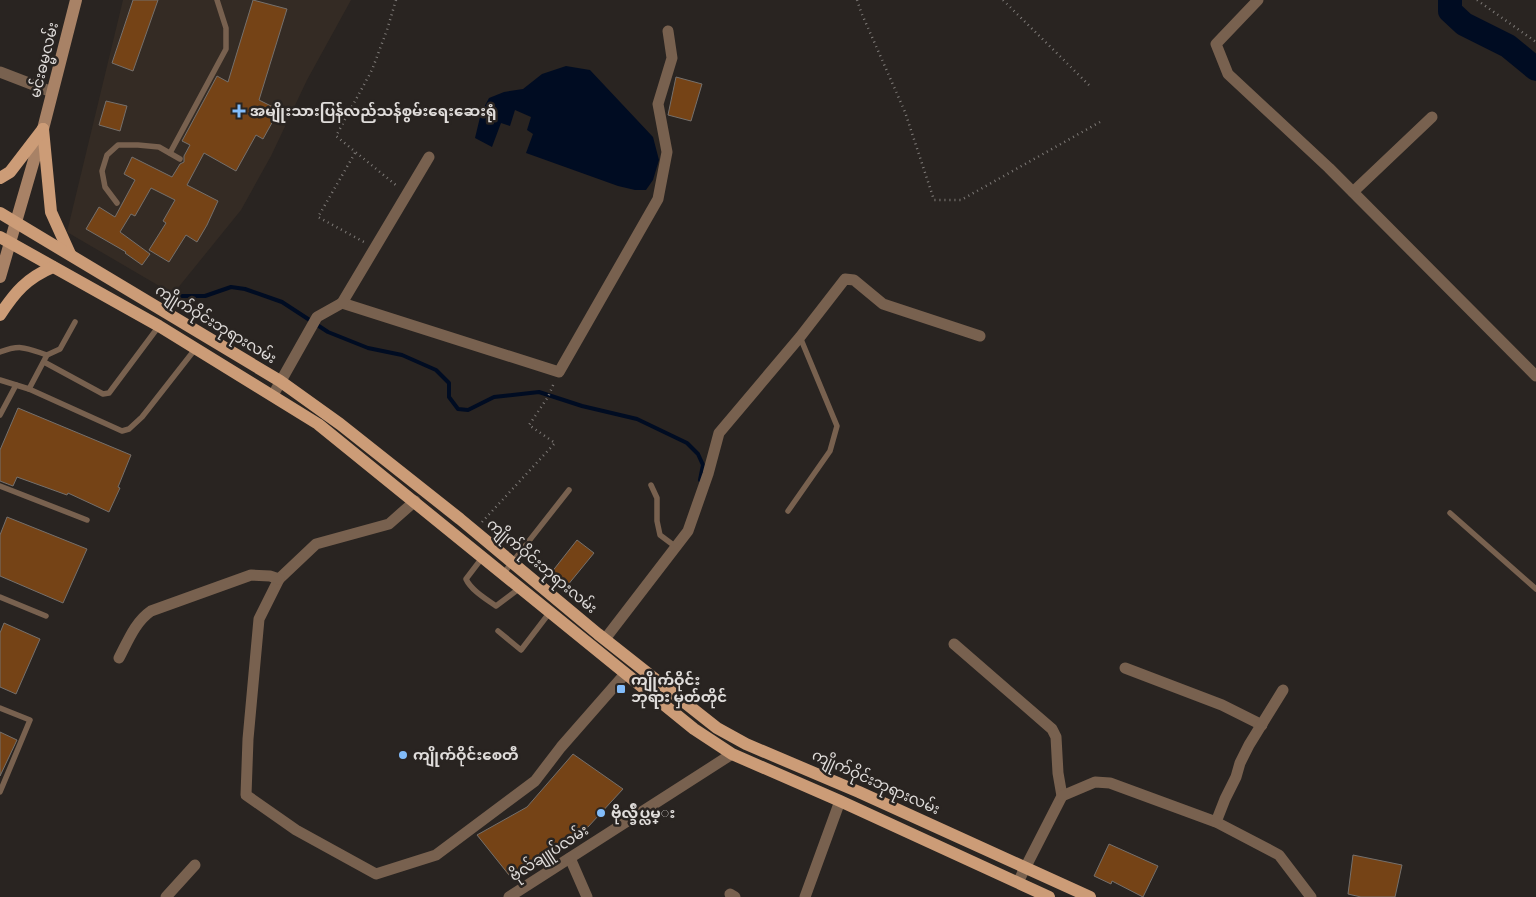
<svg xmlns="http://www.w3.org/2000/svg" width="1536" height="897" font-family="Raleway,'Noto Sans Myanmar',sans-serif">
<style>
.built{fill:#342b24}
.water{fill:#000c22}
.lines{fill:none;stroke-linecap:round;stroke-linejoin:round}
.stream{stroke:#000c22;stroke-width:4}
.river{stroke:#000c22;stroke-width:24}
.building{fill:#754316;stroke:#75706c}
.path{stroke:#7f7b78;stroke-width:2.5;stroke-dasharray:1 4;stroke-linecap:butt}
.lane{stroke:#78614f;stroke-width:5.5}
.street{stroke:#78614f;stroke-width:11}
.secondary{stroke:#a88266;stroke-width:12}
.primary{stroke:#cc9c77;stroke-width:12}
.poi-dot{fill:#82bcfa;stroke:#292421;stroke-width:2}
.labels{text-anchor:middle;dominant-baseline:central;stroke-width:5;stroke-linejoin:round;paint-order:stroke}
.street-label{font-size:15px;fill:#e0dddb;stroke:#292421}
.poi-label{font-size:15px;font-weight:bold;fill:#e0dddb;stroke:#292421;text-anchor:start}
</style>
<rect width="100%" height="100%" fill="#292421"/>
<path class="built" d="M123,0H351L307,80L271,156L241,210L173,294L67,232Z"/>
<path class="water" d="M566,66L590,70L653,137L659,160L653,180L646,190H635L618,186L526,153L533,134L527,130L531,117L515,110L510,126L501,123L492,147L475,138L481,113L489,98L504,92L523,89L542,74Z"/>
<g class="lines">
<path class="stream" d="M182,296H205L231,287L245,289L282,302L328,332L368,348L402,355L436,370L449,383V397L458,409L468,410L494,397L539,392L582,406L637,419L687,443L698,454L703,465L700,480"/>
<path class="river" d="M1450,0V11L1464,24L1508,46L1536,69"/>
</g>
<g class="building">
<path d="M133,0H158L133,71L112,63Z"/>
<path d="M253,0L287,9L259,100L279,110L263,139L256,135L236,171L204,153L187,185L218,201L207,225L197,242L186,235L169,262L149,250L166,223L163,221L175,200L151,188L135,216L131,214L120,232L150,254L142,265L125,253L126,252L86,229L99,207L115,217L135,180L124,174L132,157L172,177L180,164L184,162V156L190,145L182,141L217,76L228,82Z"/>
<path d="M676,77L702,84L691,121L668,115Z"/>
<path d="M106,101L127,106L120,131L99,125Z"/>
<path d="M18,408L131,455L118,487L120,488L109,512L68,493L67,495L17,477L13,486L0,481V450Z"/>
<path d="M7,517L87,549L63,603L0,576V535Z"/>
<path d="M577,540L594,553L567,586L551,573Z"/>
<path d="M4,623L40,639L16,694L0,687V633Z"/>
<path d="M0,732L17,740L0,776Z"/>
<path d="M573,754L623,789L588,827L513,880L477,835L527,807Z"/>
<path d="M1109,844L1158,866L1143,897L1112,881L1111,884L1094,876Z"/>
<path d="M1353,855L1402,865L1395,897H1361L1348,894Z"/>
</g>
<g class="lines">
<g class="path">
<path d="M396,0L387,30L372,70L336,136L397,186"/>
<path d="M857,0L861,12L905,112L934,200H961L1100,122"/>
<path d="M1003,0L1089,85"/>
<path d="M1477,0L1536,42"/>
<path d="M355,153L318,217L364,242"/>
<path d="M482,522L555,443L529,425L548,397L554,383"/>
</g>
<g class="lane">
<path d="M170,153L226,49V28L217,0"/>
<path d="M117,203L105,187L102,171L107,155L118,145H138L159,147L180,159"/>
<path d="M0,352C21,344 26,348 47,355"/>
<path d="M44,362L103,394L109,393L159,326"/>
<path d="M0,380L29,389L122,431L129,429L142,417L196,348"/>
<path d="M29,389L47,355L60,349L75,322"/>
<path d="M0,415L16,385"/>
<path d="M651,485L657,498V521L660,535L676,547"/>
<path d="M0,486L87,520"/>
<path d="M788,511L830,451L837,426L800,337"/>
<path d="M1450,513L1536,589"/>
<path d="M482,558L466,579C471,590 486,599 496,606L520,588"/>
<path d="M503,574L569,490"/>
<path d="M0,597L46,616"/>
<path d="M498,631L521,650L550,612"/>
<path d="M0,708L30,720L0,792"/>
</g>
<g class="street">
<path d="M1258,0L1216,44L1228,74L1329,168L1536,376"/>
<path d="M0,72L52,92"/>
<path d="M1353,192L1432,117"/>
<path d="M342,303L559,372L658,199L667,152L658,104L672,58L668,31"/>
<path d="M273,395L317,317L342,303L429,157"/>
<path d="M415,501L389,524L316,544L279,579L259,619L248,739L246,795L296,830L376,874L436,855L535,781L561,747L625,674"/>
<path d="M605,639L688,531L708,474L719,433L800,337L845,279L854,280L883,304L980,336"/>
<path d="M954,644L1052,729L1056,737L1058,773L1062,796L1018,882"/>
<path d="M119,658C128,641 135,622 151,611L251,575L270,576L279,579"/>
<path d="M1125,668L1222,705L1262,725"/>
<path d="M1062,796L1095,782L1110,783L1216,822L1279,855L1311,897"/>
<path d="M1216,822L1225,799L1236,777L1240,763L1249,745L1283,690"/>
<path d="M570,858L587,897"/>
<path d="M730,894L735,897"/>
<path d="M166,897L195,865"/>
<path d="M509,897L732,754"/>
<path d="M805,897L840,801"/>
</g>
<path class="secondary" d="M0,277L43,129L76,0"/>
<g class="primary">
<path d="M43,129L51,212L70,254"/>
<path d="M0,178L10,172L43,129"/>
<path d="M0,213L280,381L340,424L460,519L598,634L717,728L746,744L859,792L1090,897"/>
<path d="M0,237L159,326L318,424L694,729L732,754L840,801L1049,897"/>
<path d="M0,315C15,292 27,278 53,267"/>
</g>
</g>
<g class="poi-dot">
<path d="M236.5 103.5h5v5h5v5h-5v5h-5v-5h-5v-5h5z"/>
<rect x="616" y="684" width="10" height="10" rx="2.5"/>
<circle cx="403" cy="755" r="5"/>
<circle cx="601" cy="813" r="5"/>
</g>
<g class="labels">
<g class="street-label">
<text transform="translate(44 60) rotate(-76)">မင်းဓမ္မလမ်း</text>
<text transform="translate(216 324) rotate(31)">ကျိုက်ဝိုင်းဘုရားလမ်း</text>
<text transform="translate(542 566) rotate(40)">ကျိုက်ဝိုင်းဘုရားလမ်း</text>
<text transform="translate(876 782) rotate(24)">ကျိုက်ဝိုင်းဘုရားလမ်း</text>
<text transform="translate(549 853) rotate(-33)">ဗိုလ်ချူပ်လမ်း</text>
</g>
<g class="poi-label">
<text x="250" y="111">အမျိုးသားပြန်လည်သန်စွမ်းရေးဆေးရုံ</text>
<text x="631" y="680">ကျိုက်ဝိုင်း<tspan x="631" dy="17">ဘုရား မှတ်တိုင်</tspan></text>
<text x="413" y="755">ကျိုက်ဝိုင်းစေတီ</text>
<text x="611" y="813">ဗိုလ္ခ်ဳပ္လမ္း</text>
</g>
</g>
</svg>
